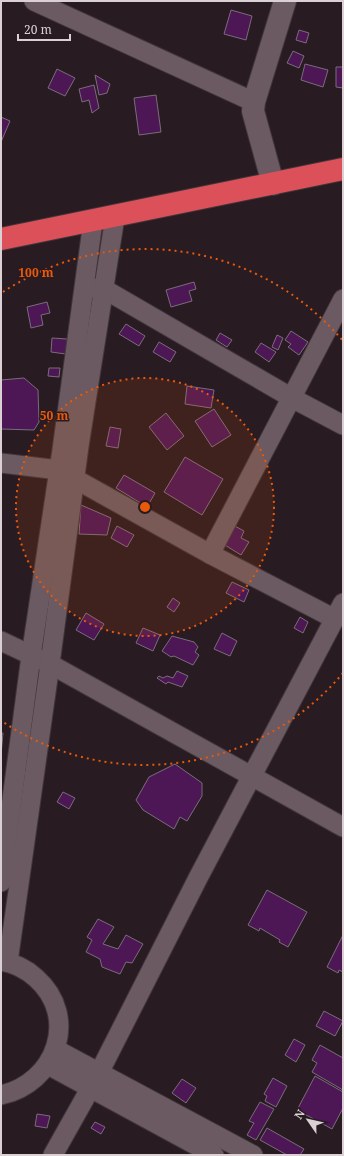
<svg xmlns="http://www.w3.org/2000/svg" width="344" height="1156" font-family="'Noto Serif',serif">
<style>
.building{fill:#4d1756;stroke:#796d7a}
.lines{fill:none;stroke-linecap:round;stroke-linejoin:round}
.street-casing{stroke:#41363b;stroke-width:21}
.secondary-casing{stroke:#41363b;stroke-width:24}
.highway-casing{stroke:#41363b;stroke-width:24}
.street{stroke:#6b5a61;stroke-width:19}
.secondary{stroke:#6b5a61;stroke-width:22}
.highway{stroke:#dc5059;stroke-width:22}
.ring{fill:none;stroke:#e8590c;stroke-width:2;stroke-dasharray:2 4}
.centre{fill:#e8590c;stroke:#281b21;stroke-width:2}
.ring-label{font-size:12px;text-anchor:middle;font-weight:bold;fill:#e8590c;stroke:#281b21;stroke-width:3;stroke-linejoin:round;paint-order:stroke}
</style>
<rect width="100%" height="100%" fill="#281b21"/>
<g class="building">
<path d="M231,10L252,16L246,40L224,34Z"/>
<path d="M299,30L309,33L306,43L296,40Z"/>
<path d="M293,51L304,56L299,68L287,63Z"/>
<path d="M305,64L328,70L323,87L301,80Z"/>
<path d="M336,67H343V88L336,87Z"/>
<path d="M57,69L75,78L65,96L48,88Z"/>
<path d="M95,75L110,84L107,93L99,95Z"/>
<path d="M94,85L99,108L92,113L89,100L82,102L79,89Z"/>
<path d="M156,95L161,132L139,135L134,98Z"/>
<path d="M1,117L10,121L1,142Z"/>
<path d="M194,282L196,289L189,291L192,301L171,307L166,290Z"/>
<path d="M47,302L50,313L41,315L43,325L31,328L27,307Z"/>
<path d="M126,324L145,336L139,346L119,334Z"/>
<path d="M291,331L308,342L299,355L288,347L291,344L285,340Z"/>
<path d="M220,333L232,340L227,347L216,340Z"/>
<path d="M277,335L283,338L278,350L272,347Z"/>
<path d="M52,338L67,339L66,354L51,352Z"/>
<path d="M159,342L176,352L170,362L153,352Z"/>
<path d="M261,343L276,352L269,362L255,352Z"/>
<path d="M49,368H60L59,377L48,376Z"/>
<path d="M24,378L38,390L39,422L34,430L1,429V380Z"/>
<path d="M187,386L214,390L211,408L185,404Z"/>
<path d="M214,409L231,435L212,447L195,421Z"/>
<path d="M166,413L184,436L167,450L149,427Z"/>
<path d="M110,427L121,429L118,448L106,446Z"/>
<path d="M185,457L223,479L202,515L164,492Z"/>
<path d="M124,475L155,493L147,507L116,488Z"/>
<path d="M81,505L111,518L107,535L79,534Z"/>
<path d="M231,524L244,531L241,538L249,542L241,555L220,542Z"/>
<path d="M117,526L134,535L127,547L111,538Z"/>
<path d="M232,582L249,590L244,602L226,593Z"/>
<path d="M173,598L180,603L174,612L167,607Z"/>
<path d="M86,613L104,624L94,640L76,630Z"/>
<path d="M300,617L308,622L303,633L294,628Z"/>
<path d="M143,628L160,635L153,651L136,643Z"/>
<path d="M222,633L237,641L230,656L214,649Z"/>
<path d="M172,636L194,642L198,647L195,652L199,655L193,665L174,656L171,657L162,651Z"/>
<path d="M177,671L188,676L182,687L168,682L166,684L157,678L159,676L163,678L167,676L173,678Z"/>
<path d="M1,733H3L1,755Z"/>
<path d="M175,764L202,783V796L187,821L180,817L174,829L143,810L136,800L149,777Z"/>
<path d="M63,792L75,798L69,809L57,802Z"/>
<path d="M267,890L307,912L288,947L279,942L280,940L260,928L259,931L248,925Z"/>
<path d="M98,919L114,927L103,944L118,949L126,935L143,944L132,963L126,962L120,974L102,967L100,959L86,952L92,940L87,937Z"/>
<path d="M343,935V972L339,970L338,973L327,967Z"/>
<path d="M324,1011L343,1021L335,1036L316,1026Z"/>
<path d="M294,1039L305,1045L296,1062L285,1055Z"/>
<path d="M320,1045L343,1058V1090L312,1072L317,1063L312,1060Z"/>
<path d="M315,1076L343,1092V1108L332,1129L297,1110Z"/>
<path d="M273,1078L287,1086L276,1107L265,1101L267,1096L264,1094Z"/>
<path d="M182,1079L196,1088L186,1103L172,1093Z"/>
<path d="M260,1102L274,1109L256,1140L247,1135L254,1123L249,1121Z"/>
<path d="M37,1114L50,1116L47,1128L35,1126Z"/>
<path d="M95,1122L105,1127L101,1134L91,1128Z"/>
<path d="M267,1128L304,1149L300,1155H287L260,1140Z"/>
</g>
<g class="lines">
<g class="street-casing">
<g id="street">
<path d="M34,1L254,102"/>
<path d="M92,288L104,289L292,398L343,425"/>
<path d="M1,463L59,470L210,554L335,619"/>
<path d="M210,554L343,299"/>
<path d="M1,641L50,664L343,827"/>
<path d="M1,882L31,656L62,450L93,221"/>
<path d="M1,961C14,963 26,969 36,978C80,1017 56,1083 1,1095"/>
<path d="M8,962L50,664L79,446L115,217"/>
<path d="M55,1049L253,1155"/>
<path d="M48,1065L214,1155"/>
<path d="M53,1155L99,1073L198,878L343,603"/>
</g>
</g>
<g class="secondary-casing">
<path id="secondary" d="M273,184L253,111L254,102L285,1"/>
</g>
<g class="highway-casing">
<path id="highway" d="M1,239L343,169"/>
</g>
<use href="#street" class="street"/>
<use href="#secondary" class="secondary"/>
<use href="#highway" class="highway"/>
</g>
<circle cx="145" cy="507" r="129" fill="#e8590c" fill-opacity=".12"/>
<g class="ring">
<circle cx="145" cy="507" r="129"/>
<path d="M343 673A258 258 0 0 1 3 722M3 292A258 258 0 0 1 343 341"/>
</g>
<circle cx="145" cy="507" r="6" class="centre"/>
<g class="ring-label">
<text x="36" y="277">100 m</text>
<text x="54" y="420">50 m</text>
</g>
<rect width="344" height="1156" fill="none" stroke="#dbd1d5" stroke-width="4"/>
<g transform="translate(308 1120) rotate(304)" stroke="#281b21" stroke-width="3" paint-order="stroke">
<path d="M0-3L7 15L0 10L-7 15Z" fill="#dbd1d5"/>
<text y="-6" font-size="11" font-weight="bold" text-anchor="middle" fill="#dbd1d5">N</text>
</g>
<path d="M18 34v6h52v-6" fill="none" stroke="#dbd1d5" stroke-width="2"/>
<text x="24" y="34" font-size="12" fill="#dbd1d5" stroke="#281b21" stroke-width="3" paint-order="stroke">20 m</text>
</svg>
